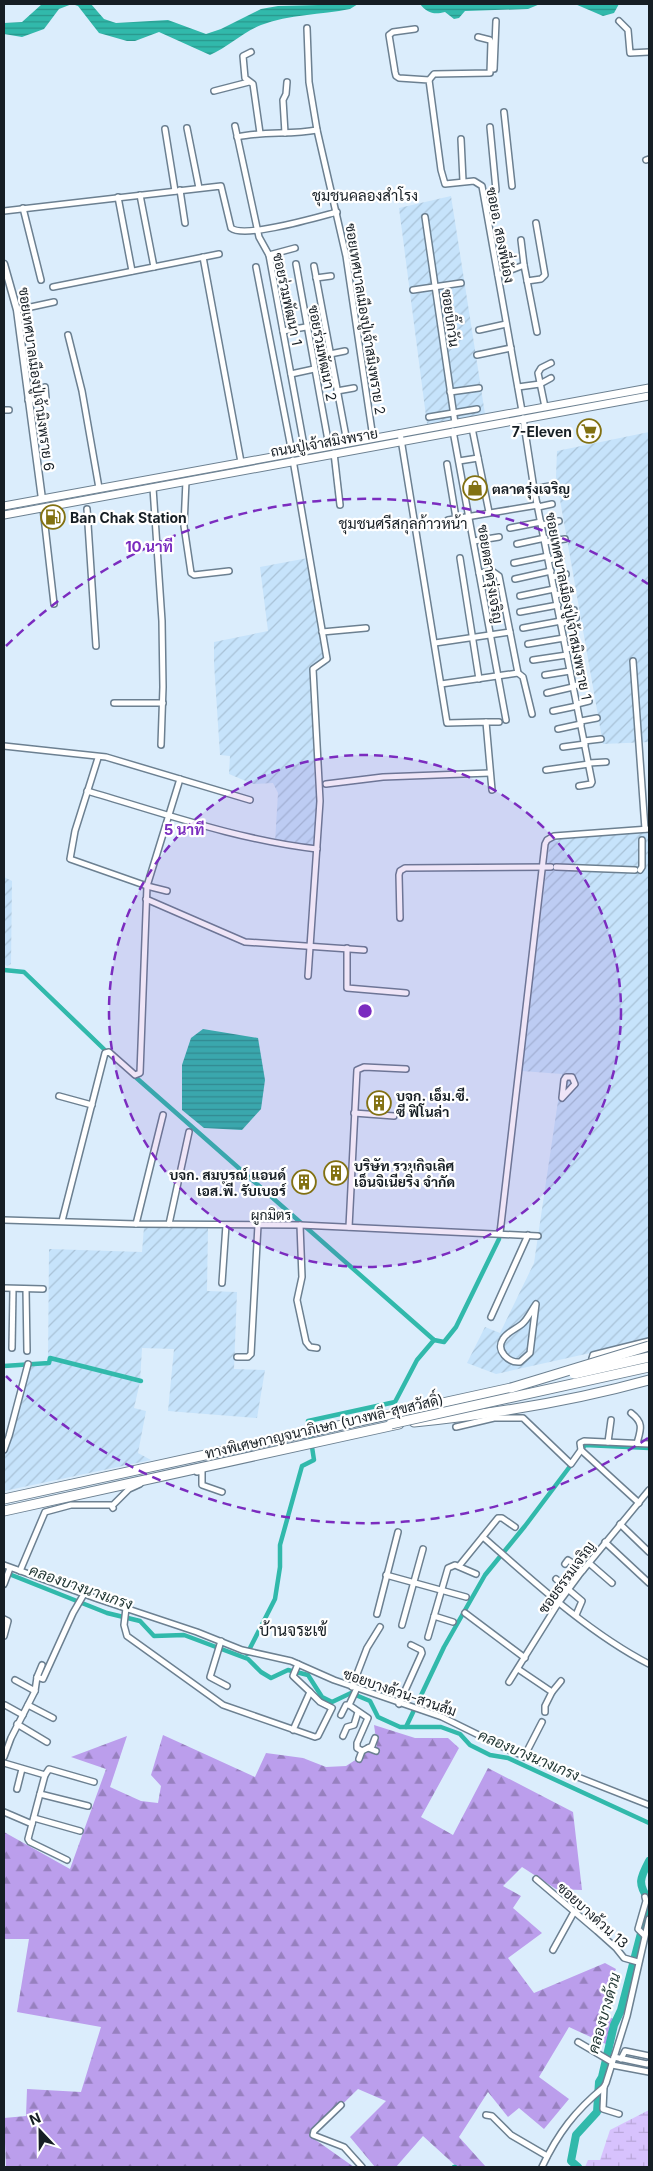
<svg xmlns="http://www.w3.org/2000/svg" width="653" height="2171" font-family="Inter,Sarabun,sans-serif">
<style>
.industrial{fill:url(#industrial-furrows)}
.forest{fill:url(#forest-firs)}
.wetland{fill:url(#wetland-marsh)}
.water{fill:url(#water-rules)}
.lines{fill:none;stroke-linecap:round;stroke-linejoin:round}
.canal{stroke:#31b9ab;stroke-width:4.5}
.river{stroke:#31b9ab;stroke-width:8}
.minor-casing{stroke:#6c8091;stroke-width:8}
.tertiary-casing{stroke:#6c8091;stroke-width:9}
.secondary-casing{stroke:#6c8091;stroke-width:9}
.motorway-casing{stroke:#6c8091;stroke-width:11}
.minor{stroke:#fff;stroke-width:5}
.tertiary{stroke:#fff;stroke-width:6}
.secondary{stroke:#fff;stroke-width:7}
.motorway{stroke:#fff;stroke-width:9}
.motorway-bridge-casing{stroke:#6c8091;stroke-width:11;stroke-linecap:butt}
.motorway-bridge{stroke:#fff;stroke-width:9}
.ring{fill:none;stroke:#7b2cbf;stroke-width:2.5;stroke-dasharray:9 6}
.labels{text-anchor:middle;dominant-baseline:central;stroke-width:4.5;stroke-linejoin:round;paint-order:stroke}
.street-label{font-size:14px;fill:#161e24;stroke:#fff}
.poi-label{font-size:14px;font-weight:bold;fill:#161e24;stroke:#fff;text-anchor:start}
.neighbourhood-label{font-size:15px;fill:#161e24;stroke:#fff}
.water-label{font-size:15px;font-style:italic;fill:#1f3532;stroke:#fff}
.quarter-label{font-size:16px;fill:#161e24;stroke:#fff}
.centre{fill:#7b2cbf;stroke:#fff;stroke-width:2.5}
.ring-label{font-size:15px;text-anchor:middle;font-weight:bold;fill:#7b2cbf;stroke:#fff;stroke-width:4.5;stroke-linejoin:round;paint-order:stroke}
</style>
<defs>
<pattern id="industrial-furrows" width="10" height="10" patternUnits="userSpaceOnUse" patternTransform="scale(1.25)"><rect width="10" height="10" fill="#c6e3fb"/><path d="M-1 1l2-2M0 10L10 0M9 11l2-2" fill="none" stroke="#a9c2d7"/></pattern>
<pattern id="forest-firs" width="22" height="20" patternUnits="userSpaceOnUse" patternTransform="scale(1.25)"><rect width="22" height="20" fill="#bb9eec"/><path d="M5 1l3.5 6h-7zM16 11l3.5 6h-7z" fill="#9780bf"/></pattern>
<pattern id="wetland-marsh" width="20" height="14" patternUnits="userSpaceOnUse" patternTransform="scale(1.25)"><rect width="20" height="14" fill="#d7c2fd"/><path d="M1 5h8M5 5V1M11 12h8M15 12V8" fill="none" stroke="#b8a6d9"/></pattern>
<pattern id="water-rules" width="6" height="5" patternUnits="userSpaceOnUse" patternTransform="scale(1.25)"><rect width="6" height="5" fill="#31b9ab"/><path d="M0 2.5h6" fill="none" stroke="#29968b"/></pattern>
</defs>
<rect width="100%" height="100%" fill="#dbedfc"/>
<g class="industrial">
<path d="M451,196L485,414L427,424L399,208Z"/>
<path d="M649,432V742L603,744L556,477L557,451Z"/>
<path d="M308,558L327,665L311,670L315,787L318,790L315,847L275,843L278,793L273,783L253,784L229,774L230,756L220,755L214,663V642L268,631L260,567Z"/>
<path d="M649,831V1340L496,1374L467,1363L485,1327L500,1333L534,1263L562,1074L522,1071L550,839Z"/>
<path d="M4,877L12,881L11,964L7,966L4,964Z"/>
<path d="M144,1227H208L207,1291L237,1292L234,1369L265,1370L257,1418L168,1411L174,1349L142,1348L140,1382L134,1408L146,1411L138,1453L151,1460L4,1491V1448L31,1364L48,1362L49,1249L142,1252Z"/>
</g>
<path class="forest" d="M374,1725L415,1738H448L459,1748L421,1817L453,1835L488,1768L573,1812L582,1890L556,1889L522,1867L503,1886L521,1896L513,1908L542,1933L508,1958L534,1993L605,1963L616,1969L598,2013L614,2019L608,2045L569,2027L539,2077L569,2099L544,2129L519,2108L508,2117L488,2092L459,2137L486,2167H457L423,2136L396,2167H375L350,2137L386,2101L358,2089L310,2136L354,2167H6L4,2118L26,2116L27,2089L81,2092L101,2027L17,2012L29,1939H4V1832L70,1869L106,1769L71,1757L127,1736L110,1787L141,1801L158,1803L161,1786L151,1775L163,1735L255,1777L266,1753L303,1758L326,1767L346,1766L377,1746Z"/>
<path class="wetland" d="M649,2110V2167H585L588,2160H600L610,2130Z"/>
<g class="water">
<path d="M42,4H72L59,9L44,29L22,37L4,34V23L22,22Z"/>
<path d="M72,4H91L104,19L116,23L168,20L206,34L221,29L261,9L278,6L358,4L350,9C321,15 289,14 261,25C243,32 228,47 210,55L159,32L135,41H127L99,33L78,6Z"/>
<path d="M420,4H540L528,9L465,11L459,18L454,19L445,12C434,15 427,13 420,4Z"/>
<path d="M575,4H619L614,13L603,16Z"/>
<path d="M203,1029L258,1038L265,1080L261,1109L242,1130L204,1128L182,1110V1065L191,1038Z"/>
</g>
<g class="lines">
<g class="canal">
<path d="M4,970L24,972L109,1054"/>
<path d="M132,1074L434,1340L444,1342L456,1327L499,1239"/>
<path d="M4,1366L49,1363L50,1358L141,1381"/>
<path d="M581,1451L585,1445L649,1448"/>
<path d="M4,1572L107,1613L140,1621L154,1636L184,1635L248,1659L261,1672L271,1678L288,1670L308,1675L322,1697L332,1702L351,1693L370,1701L378,1717L400,1727H441L460,1734L470,1745L490,1755L508,1758L649,1823"/>
<path d="M247,1654L275,1599L280,1567V1545L302,1466L314,1460L308,1421L395,1402L417,1360L434,1340"/>
<path d="M406,1727L444,1647L485,1575L525,1526L574,1461"/>
<path d="M454,2167H455"/>
</g>
<path class="river" d="M578,2167L571,2161L576,2135L597,2112L599,2082L602,2077L614,2025L621,2010L647,1910L649,1900C637,1884 640,1878 649,1861"/>
<g class="minor-casing">
<g id="minor">
<path d="M619,21L628,30L630,53L649,52"/>
<path d="M307,28L309,82L317,130L346,256L373,438"/>
<path d="M415,29L393,32L389,35L395,72L396,76L399,78L429,80L441,170L445,184L474,181L482,186L522,411"/>
<path d="M251,52L243,56L245,78L253,84L260,133"/>
<path d="M494,69L496,21"/>
<path d="M429,80L434,74L490,73L491,42L490,40L478,37"/>
<path d="M214,91L249,82"/>
<path d="M504,112L512,186"/>
<path d="M235,126L259,237L269,255L305,451"/>
<path d="M490,127L496,190"/>
<path d="M187,128L199,188"/>
<path d="M165,129L175,191"/>
<path d="M285,133L283,100L286,94L287,82"/>
<path d="M237,137C264,131 290,135 317,130"/>
<path d="M461,139L463,181"/>
<path d="M646,160L649,159"/>
<path d="M180,190L185,223"/>
<path d="M140,195L154,267"/>
<path d="M118,197L132,271"/>
<path d="M23,208L41,280"/>
<path d="M4,211L221,186L231,228C244,239 318,217 337,212"/>
<path d="M425,217L455,423"/>
<path d="M269,255L295,248"/>
<path d="M203,257L241,462"/>
<path d="M296,264L329,446"/>
<path d="M524,265L537,332"/>
<path d="M314,266L347,442"/>
<path d="M256,267L292,453"/>
<path d="M498,275L524,265L521,240"/>
<path d="M316,278L331,276"/>
<path d="M527,281L541,279L545,275L536,223"/>
<path d="M53,287L219,254"/>
<path d="M413,290L461,283"/>
<path d="M17,310L54,302"/>
<path d="M479,330L506,324"/>
<path d="M283,331L306,327"/>
<path d="M68,335L82,391L99,488"/>
<path d="M330,354L345,351"/>
<path d="M477,355L511,348"/>
<path d="M291,374L314,369"/>
<path d="M518,387L540,384L551,378"/>
<path d="M337,391L354,388"/>
<path d="M450,392L479,388"/>
<path d="M28,400L46,398L45,387"/>
<path d="M545,407L538,373L541,368L551,363"/>
<path d="M4,410H9"/>
<path d="M429,417L477,409"/>
<path d="M523,418L534,489L592,782L591,784L579,786"/>
<path d="M472,428L489,512"/>
<path d="M453,431L506,720"/>
<path d="M400,433L447,723L486,722L492,790"/>
<path d="M334,453L340,505"/>
<path d="M293,460L327,659L313,669L320,801L308,976"/>
<path d="M459,461L478,458"/>
<path d="M447,464L456,518"/>
<path d="M186,481L184,526L191,573L194,575L229,571"/>
<path d="M153,488L162,621L163,687L161,745"/>
<path d="M517,492L550,486"/>
<path d="M538,507L552,504"/>
<path d="M43,508L54,604"/>
<path d="M87,509L96,646"/>
<path d="M448,520L538,505"/>
<path d="M542,525L559,521"/>
<path d="M510,528L541,522"/>
<path d="M474,541L499,537"/>
<path d="M545,542L565,539"/>
<path d="M517,544L545,538"/>
<path d="M460,558L479,679"/>
<path d="M549,560L561,557"/>
<path d="M514,563L548,556"/>
<path d="M479,573L492,571L499,576L518,673L523,677L532,714"/>
<path d="M552,577L566,574"/>
<path d="M515,579L551,571"/>
<path d="M556,595L566,592"/>
<path d="M520,596L554,589"/>
<path d="M520,612L558,605"/>
<path d="M559,613L574,610"/>
<path d="M561,624L576,618"/>
<path d="M523,628L561,621"/>
<path d="M322,632L366,628"/>
<path d="M435,643L510,632"/>
<path d="M528,644L564,638"/>
<path d="M566,649L577,647"/>
<path d="M533,660L567,655"/>
<path d="M633,661L645,829"/>
<path d="M545,675L570,671"/>
<path d="M441,684L518,673"/>
<path d="M573,686L582,684"/>
<path d="M547,693L573,687"/>
<path d="M114,703H163"/>
<path d="M577,704L589,701"/>
<path d="M553,711L577,706"/>
<path d="M581,721L597,718"/>
<path d="M486,722H499"/>
<path d="M558,729L581,724"/>
<path d="M584,741L601,739"/>
<path d="M4,746L106,757L250,800"/>
<path d="M563,747L585,744"/>
<path d="M98,758L75,831L70,859L147,886L167,891"/>
<path d="M589,763L606,762"/>
<path d="M546,770L589,764"/>
<path d="M326,784L383,777L490,773"/>
<path d="M87,791C163,813 238,840 317,849"/>
<path d="M556,867L635,870"/>
<path d="M640,870L642,867V840"/>
<path d="M146,899L245,942L364,950"/>
<path d="M400,918L399,875L400,871L405,868L551,867"/>
<path d="M347,948V988L406,993"/>
<path d="M566,1077H572L575,1084L562,1098L564,1080Z"/>
<path d="M59,1096L92,1105"/>
<path d="M354,1113L394,1116"/>
<path d="M4,1220L136,1224L300,1225L538,1236"/>
<path d="M62,1221L105,1053L109,1052L135,1075L140,1073L147,886L180,779"/>
<path d="M136,1224L163,1115"/>
<path d="M169,1224L189,1132"/>
<path d="M300,1225L302,1277L297,1300L306,1342L310,1347L317,1348"/>
<path d="M349,1227L357,1070L364,1067L406,1069"/>
<path d="M500,1233L545,844L547,840L554,836L649,829"/>
<path d="M222,1283L226,1225"/>
<path d="M4,1288L43,1289"/>
<path d="M26,1289L27,1351"/>
<path d="M536,1304L530,1353L520,1362C509,1363 495,1351 503,1339C507,1332 516,1329 522,1324C528,1319 531,1311 536,1304Z"/>
<path d="M491,1317L528,1235"/>
<path d="M12,1348L13,1289"/>
<path d="M237,1357H248L251,1354L258,1225"/>
<path d="M602,1375L595,1374C592,1368 590,1362 593,1355L649,1341"/>
<path d="M631,1413C644,1423 641,1429 637,1443"/>
<path d="M456,1427L494,1418H523L571,1464L581,1450L580,1443L584,1441L649,1444"/>
<path d="M608,1442L611,1420"/>
<path d="M4,1450L9,1436L28,1364"/>
<path d="M581,1450L639,1503"/>
<path d="M197,1472L202,1471V1485L222,1492"/>
<path d="M113,1505L129,1489L140,1484"/>
<path d="M620,1524L649,1552"/>
<path d="M483,1537C534,1582 589,1633 649,1664"/>
<path d="M605,1542L649,1583"/>
<path d="M589,1563L612,1583"/>
<path d="M565,1564L568,1560L583,1570"/>
<path d="M4,1565L98,1599L197,1632L242,1650L291,1661L334,1680L442,1717L509,1750L649,1805"/>
<path d="M459,1566L498,1518H502L515,1527"/>
<path d="M20,1571L45,1512L71,1505H111L113,1508"/>
<path d="M386,1575L466,1597"/>
<path d="M556,1579L582,1601L576,1615"/>
<path d="M4,1584L10,1568"/>
<path d="M126,1608L124,1625L127,1636L223,1705L315,1737L318,1736L332,1708L320,1702L310,1692L293,1730"/>
<path d="M465,1613L525,1658"/>
<path d="M377,1614L398,1532"/>
<path d="M434,1616L453,1622"/>
<path d="M4,1619L8,1621L4,1636"/>
<path d="M402,1625L423,1549"/>
<path d="M428,1637L448,1568L455,1565L476,1574"/>
<path d="M221,1641L210,1677L227,1686"/>
<path d="M298,1664L293,1676L310,1692"/>
<path d="M518,1669L552,1692L545,1706V1712"/>
<path d="M37,1677L42,1665"/>
<path d="M15,1680L35,1691"/>
<path d="M509,1682L559,1602L579,1575L649,1490"/>
<path d="M352,1687L367,1648L380,1627"/>
<path d="M357,1688L349,1705L368,1718L357,1743V1748L362,1751L359,1759"/>
<path d="M552,1692L561,1681"/>
<path d="M399,1704L422,1653L421,1650L411,1645"/>
<path d="M5,1705L23,1715"/>
<path d="M28,1705L53,1718"/>
<path d="M341,1715L346,1705H349"/>
<path d="M17,1724L47,1742"/>
<path d="M343,1736L347,1727L354,1725L358,1712"/>
<path d="M368,1748L376,1751"/>
<path d="M362,1751L372,1746L375,1738"/>
<path d="M4,1757L11,1738L35,1691L37,1677L43,1679L73,1613L84,1594"/>
<path d="M524,1757L542,1722"/>
<path d="M4,1763L45,1775L28,1839L30,1842L67,1860"/>
<path d="M45,1775L49,1769L94,1782"/>
<path d="M17,1789L22,1769"/>
<path d="M40,1794L88,1806"/>
<path d="M4,1812L32,1824"/>
<path d="M34,1818L80,1831"/>
<path d="M536,1879L597,1931L616,1948L624,1958L638,1962"/>
<path d="M644,1935L638,1929L646,1901L645,1897"/>
<path d="M553,1950L574,1912"/>
<path d="M578,2042L612,2062"/>
<path d="M614,2057L647,2064L649,2063"/>
<path d="M621,2059L625,2051L649,2056"/>
<path d="M612,2065L649,2072"/>
<path d="M604,2087L603,2109L619,2114"/>
<path d="M341,2105L314,2131L313,2135L344,2147L362,2167"/>
<path d="M486,2115L492,2116L511,2135L547,2156"/>
<path d="M542,2167C558,2133 575,2111 604,2087L606,2083L627,2016L649,1919"/>
</g>
</g>
<g class="tertiary-casing">
<path id="tertiary" d="M4,264L17,310L42,499"/>
</g>
<g class="secondary-casing">
<g id="secondary">
<path d="M4,506L649,388"/>
<path d="M4,515L649,396"/>
</g>
</g>
<g class="motorway-casing">
<g id="motorway">
<path d="M414,1422C493,1414 573,1401 649,1380"/>
<path d="M4,1499L511,1388"/>
<path d="M4,1511L399,1424"/>
</g>
</g>
<use href="#minor" class="minor"/>
<use href="#tertiary" class="tertiary"/>
<use href="#secondary" class="secondary"/>
<use href="#motorway" class="motorway"/>
<g class="motorway-bridge-casing">
<g id="motorway-bridge">
<path d="M574,1374L649,1357"/>
<path d="M511,1388L649,1346"/>
<path d="M391,1424L649,1367"/>
</g>
</g>
<use href="#motorway-bridge" class="motorway-bridge"/>
</g>
<circle cx="365" cy="1011" r="256" fill="#7b2cbf" fill-opacity=".12"/>
<g class="ring">
<circle cx="365" cy="1011" r="256"/>
<path d="M648 1438A512 512 0 0 1 6 1376M6 646A512 512 0 0 1 648 584"/>
</g>
<defs>
<g id="supermarket-ring" transform="scale(1.25)"><circle r="9.5" fill="#fff" stroke="#827112" stroke-width="1.5"/><path d="M-6-5.5h2.5l.6 2H6L4.5 2H-2.5L-4.4-4H-6ZM-1.5 3.2a1.3 1.3 0 1 0 .1 0ZM3 3.2a1.3 1.3 0 1 0 .1 0Z" fill="#827112"/></g>
<g id="shop-ring" transform="scale(1.25)"><circle r="9.5" fill="#fff" stroke="#827112" stroke-width="1.5"/><path d="M-5-2.5h2.3a2.7 3.5 0 0 1 5.4 0H5L5.5 6h-11ZM-1.5-2.5h3a1.5 2.3 0 0 0-3 0Z" fill="#827112"/></g>
<g id="fuel-ring" transform="scale(1.25)"><circle r="9.5" fill="#fff" stroke="#827112" stroke-width="1.5"/><path d="M-5.5-6h7V0h2V4h1.3V-2.5L3-4.5l.8-.8L6-3V5H2.5V1h-1V6h-7ZM-4.2-4.7v3.2H.2V-4.7Z" fill="#827112"/></g>
<g id="building-ring" transform="scale(1.25)"><circle r="9.5" fill="#fff" stroke="#827112" stroke-width="1.5"/><path d="M-4-6H4V6H1V3H-1V6H-4ZM-2.5-4.3h1.7v1.8h-1.7ZM.8-4.3h1.7v1.8H.8ZM-2.5-1h1.7V.8h-1.7ZM.8-1h1.7V.8H.8Z" fill="#827112"/></g>
</defs>
<g fill-rule="evenodd">
<use href="#supermarket-ring" x="589" y="431"/>
<use href="#shop-ring" x="475" y="488"/>
<use href="#fuel-ring" x="53" y="517"/>
<use href="#building-ring" x="379" y="1103"/>
<use href="#building-ring" x="336" y="1173"/>
<use href="#building-ring" x="304" y="1182"/>
</g>
<g class="labels">
<g class="street-label">
<text transform="translate(501 235) rotate(79)">ซอยอ. สองพี่น้อง</text>
<text transform="translate(288 299) rotate(78)">ซอยร่วมพัฒนา 1</text>
<text transform="translate(451 318) rotate(82)">ซอยบิ๊กวัน</text>
<text transform="translate(366 319) rotate(81)">ซอยเทศบาลเมืองปู่เจ้าสมิงพราย 2</text>
<text transform="translate(323 353) rotate(79)">ซอยร่วมพัฒนา 2</text>
<text transform="translate(37 379) rotate(82)">ซอยเทศบาลเมืองปู่เจ้ามิงพราย 6</text>
<text transform="translate(324 442) rotate(-10)">ถนนปู่เจ้าสมิงพราย</text>
<text transform="translate(491 574) rotate(81)">ซอยตลาดรุ่งเจริญ</text>
<text transform="translate(569 606) rotate(79)">ซอยเทศบาลเมืองปู่เจ้าสมิงพราย 1</text>
<text x="271" y="1214">ผูกมิตร</text>
<text transform="translate(324 1426) rotate(-13)">ทางพิเศษกาญจนาภิเษก (บางพลี-สุขสวัสดิ์)</text>
<text transform="translate(566 1577) rotate(-54)">ซอยธรรมเจริญ</text>
<text transform="translate(400 1692) rotate(19)">ซอยบางด้วน-สวนส้ม</text>
<text transform="translate(593 1915) rotate(42)">ซอยบางด้วน 13</text>
</g>
<g class="poi-label">
<text x="572" y="431" text-anchor="end">7-Eleven</text>
<text x="492" y="488">ตลาดรุ่งเจริญ</text>
<text x="70" y="517">Ban Chak Station</text>
<text x="396" y="1095">บจก. เอ็ม.ซี.<tspan x="396" dy="16">ซี ฟิโนล่า</tspan></text>
<text x="354" y="1165">บริษัท รวมกิจเลิศ<tspan x="354" dy="16">เอ็นจิเนียริ่ง จำกัด</tspan></text>
<text x="286" y="1174" text-anchor="end">บจก. สมบูรณ์ แอนด์<tspan x="286" dy="16">เอส.พี. รับเบอร์</tspan></text>
</g>
<g class="neighbourhood-label">
<text x="365" y="195">ชุมชนคลองสำโรง</text>
<text x="403" y="523">ชุมชนศรีสกุลก้าวหน้า</text>
</g>
<g class="water-label">
<text transform="translate(81 1587) rotate(19)">คลองบางนางเกรง</text>
<text transform="translate(529 1755) rotate(23)">คลองบางนางเกรง</text>
<text transform="translate(604 2013) rotate(-74)">คลองบางด้วน</text>
</g>
<g class="quarter-label">
<text x="293" y="1630">บ้านจระเข้</text>
</g>
</g>
<circle cx="365" cy="1011" r="8" class="centre"/>
<g class="ring-label">
<text x="149" y="552">10 นาที</text>
<text x="184" y="835">5 นาที</text>
</g>
<rect width="653" height="2171" fill="none" stroke="#161e24" stroke-width="10"/>
<g transform="translate(40 2131) rotate(338)" stroke="#ffffff" stroke-width="4" paint-order="stroke">
<path d="M0-4L9 19L0 12L-9 19Z" fill="#161e24"/>
<text y="-8" font-size="14" font-weight="bold" text-anchor="middle" fill="#161e24">N</text>
</g>
</svg>
